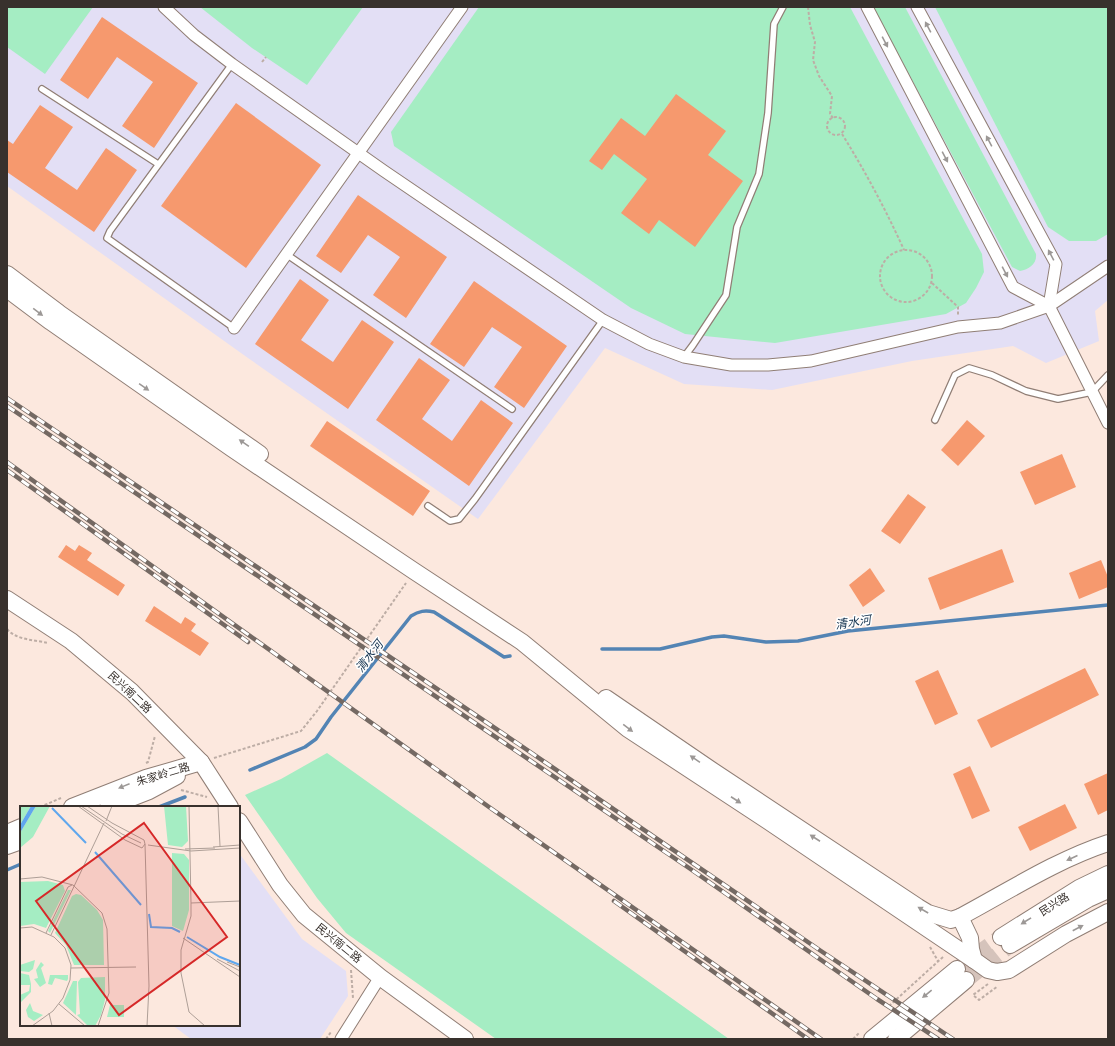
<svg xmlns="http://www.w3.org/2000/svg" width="1115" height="1046" font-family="'PT Sans','Noto Sans SC',sans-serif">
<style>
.education{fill:#e3dff5}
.green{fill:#a5edc3}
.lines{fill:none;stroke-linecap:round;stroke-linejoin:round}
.stream{stroke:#5384b4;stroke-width:3.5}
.building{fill:#f6996e}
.secondary-tunnel{stroke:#d5c3bb;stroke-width:16;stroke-dasharray:16 8;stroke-linecap:butt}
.lane-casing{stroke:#907e75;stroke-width:8}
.street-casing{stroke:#907e75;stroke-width:13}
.secondary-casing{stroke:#907e75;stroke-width:18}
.path{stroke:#bdada5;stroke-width:2;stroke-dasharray:3 2;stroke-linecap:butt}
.lane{stroke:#fff;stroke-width:5.5}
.street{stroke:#fff;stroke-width:11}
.secondary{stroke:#fff;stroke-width:16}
.rail-casing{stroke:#746963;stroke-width:4.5}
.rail{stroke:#fff;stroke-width:3;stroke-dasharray:9;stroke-linecap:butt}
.oneway{fill:#9c9896}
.labels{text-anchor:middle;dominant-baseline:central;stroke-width:3;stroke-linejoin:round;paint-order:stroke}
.street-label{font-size:11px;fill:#38312d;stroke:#fff}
.water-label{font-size:12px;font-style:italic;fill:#14324e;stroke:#fff}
.inset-river{fill:none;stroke:#5fa7ee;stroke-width:2}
.inset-road{fill:none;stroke:#ae9f97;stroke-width:1}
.view{fill:#d62828;fill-opacity:0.15;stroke:#d62828;stroke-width:2}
.inset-edge{fill:none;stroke:#38312d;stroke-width:2}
</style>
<rect width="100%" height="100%" fill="#fce8de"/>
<g class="education">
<path d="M7,7H1108V300L1095,311L1099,341L1046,363L1013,346L912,361L772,390L684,384L605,348L478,519L248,358L7,186Z"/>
<path d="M239,853L302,939L346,971L348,996L320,1039H191L172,1025H239Z"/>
</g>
<g class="green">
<path d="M7,7H93L45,74L7,47Z"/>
<path d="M200,7H363L307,85L252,48Z"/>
<path d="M479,7H850L982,254L984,272L976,288L966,303L946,314L775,343L685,334L631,308L394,146L391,132Z"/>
<path d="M873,7H905L1036,254C1037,264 1029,269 1020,271L1012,267Z"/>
<path d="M935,7H1108V234L1096,241H1069L1048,227Z"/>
<path d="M327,753L729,1039H496L346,933L317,898L245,795L281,779Z"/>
</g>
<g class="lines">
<g class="stream">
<path d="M602,649H660L712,637L724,636L766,642L798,641L848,631L1108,605"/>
<path d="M250,770L305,747L316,739L331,717L411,616C419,611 425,610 434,612L504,657L510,656"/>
<path d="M159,807L185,797"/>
<path d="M7,870L21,864"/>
</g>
</g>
<g class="building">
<path d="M102,17L198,83L154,148L122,126L153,82L117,57L88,99L60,80Z"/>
<path d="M676,94L726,131L708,155L743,181L695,247L659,220L649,234L621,213L647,179L614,154L602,170L589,161L621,118L645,136Z"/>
<path d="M236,103L321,165L246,268L161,206Z"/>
<path d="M40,105L73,127L45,168L77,190L106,148L137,170L94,232L7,172V140L13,144Z"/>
<path d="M358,195L447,257L406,318L373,295L400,257L368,235L341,273L316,256Z"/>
<path d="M300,279L329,300L301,340L333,362L362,320L394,342L348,409L255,344Z"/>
<path d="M474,281L567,346L524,408L494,387L522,347L492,327L464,367L430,344Z"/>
<path d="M419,358L450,380L422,419L452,441L481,400L513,423L469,486L376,420Z"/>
<path d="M967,420L985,436L958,466L941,450Z"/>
<path d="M327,421L430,491L413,516L310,446Z"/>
<path d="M1062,454L1076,487L1035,505L1020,472Z"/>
<path d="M908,494L926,507L900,544L881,531Z"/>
<path d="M66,545L75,551L79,545L92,553L87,560L125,585L118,596L58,557Z"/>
<path d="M1002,549L1014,582L940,610L928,578Z"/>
<path d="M1101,560L1108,577V587L1079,599L1069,573Z"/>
<path d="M870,568L885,591L863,607L849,585Z"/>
<path d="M154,606L181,624L185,617L196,624L191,631L209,643L200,656L145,621Z"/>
<path d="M1085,668L1099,695L991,748L977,720Z"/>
<path d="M938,670L958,714L935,725L915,681Z"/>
<path d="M970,766L990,811L972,819L953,774Z"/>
<path d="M1108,773V810L1098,815L1084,784Z"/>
<path d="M1065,804L1077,828L1030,851L1018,827Z"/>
</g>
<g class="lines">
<g class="secondary-tunnel">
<path d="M957,969L1001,937"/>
<path d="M966,980L1010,945"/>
</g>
<g class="lane-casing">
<g id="lane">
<path d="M232,64L110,231L107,238L234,328"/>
<path d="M42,89L158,164"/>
<path d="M286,254L512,409"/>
<path d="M684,357L693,345L726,295L737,227L759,174L768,113L774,24L783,7"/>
<path d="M935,420L955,375L969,368L992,375L1026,391L1058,399L1092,392L1108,375"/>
<path d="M428,506L450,521L459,519L475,499L603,320"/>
</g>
</g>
<g class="street-casing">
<g id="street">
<path d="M164,7L194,35L232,64L384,171L603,320L649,344L684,357L731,365H768L811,361L958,327L1000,323L1049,306L1108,266"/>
<path d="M867,7L1013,287L1049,306L1108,423"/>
<path d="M917,7L1056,264L1049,306"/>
<path d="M234,328L462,7"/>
<path d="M341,1039L380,977"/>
</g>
</g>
<g class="secondary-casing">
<g id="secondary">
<path d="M7,274L59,313L260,454"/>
<path d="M7,289L51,322L231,448L414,571L522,642L628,729L768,821L974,960"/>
<path d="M7,599L71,641L132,692L201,762L230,807"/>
<path d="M606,698L710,769L918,907L928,913L951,920L960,917"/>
<path d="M72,807L146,778L201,762"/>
<path d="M108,807L149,791L177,776"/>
<path d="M239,821L280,885L304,915L380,977L465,1039"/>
<path d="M7,833L21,827"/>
<path d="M1108,843C1056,860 1007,892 960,917L970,938L971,949L974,960L988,970L997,972L1009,970L1066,934L1108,912"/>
<path d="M7,846L21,841"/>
<path d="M1001,937L1079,888L1108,874"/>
<path d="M1010,945L1088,899L1108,890"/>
<path d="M872,1039L957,969"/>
<path d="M896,1039L966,980"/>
</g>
</g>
<g class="path">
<path d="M808,7L810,25L815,42L813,60L819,76L832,96L830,114L833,118"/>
<path d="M262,62L266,57"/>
<circle cx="836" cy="126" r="9"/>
<path d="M842,134C865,171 886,210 904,250"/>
<circle cx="906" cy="276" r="26"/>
<path d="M932,283L958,307V316"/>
<path d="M7,629C16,640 35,640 48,643"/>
<path d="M214,758L301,731L317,711L406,583"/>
<path d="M146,763L148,762L155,736"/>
<path d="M181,790L207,797"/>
<path d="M40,807L61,798"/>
<path d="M930,947L938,961"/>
<path d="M351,970L353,998"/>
<path d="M988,984L973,995L979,1000L998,986"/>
<path d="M889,1006L944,956"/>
<path d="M326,1039L331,1032"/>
<path d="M853,1039L859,1033"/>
</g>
<use href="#lane" class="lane"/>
<use href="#street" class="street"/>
<use href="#secondary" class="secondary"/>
<g class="rail-casing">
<g id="rail">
<path d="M7,398L517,743L821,951L953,1039"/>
<path d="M7,406L689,868L877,999L938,1039"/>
<path d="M7,462L489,807L821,1039"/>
<path d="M7,470L248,642"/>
<path d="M614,901L808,1039"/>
</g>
</g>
<use href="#rail" class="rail"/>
</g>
<defs><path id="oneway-solid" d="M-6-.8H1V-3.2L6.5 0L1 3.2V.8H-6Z"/></defs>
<g class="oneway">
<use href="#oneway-solid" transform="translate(928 27) rotate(-118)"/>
<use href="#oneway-solid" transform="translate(885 42) rotate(62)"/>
<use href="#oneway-solid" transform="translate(989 141) rotate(-118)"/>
<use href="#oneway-solid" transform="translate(945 157) rotate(62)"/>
<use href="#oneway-solid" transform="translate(1051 255) rotate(-118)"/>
<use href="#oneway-solid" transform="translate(1005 272) rotate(62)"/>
<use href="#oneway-solid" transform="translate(38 312) rotate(37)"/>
<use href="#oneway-solid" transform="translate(144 387) rotate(35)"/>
<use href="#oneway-solid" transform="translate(244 443) rotate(-145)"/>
<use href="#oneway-solid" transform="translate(628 728) rotate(37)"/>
<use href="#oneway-solid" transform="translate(695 759) rotate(-146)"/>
<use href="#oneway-solid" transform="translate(124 786) rotate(158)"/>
<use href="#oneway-solid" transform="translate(736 800) rotate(33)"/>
<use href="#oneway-solid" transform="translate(815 838) rotate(-147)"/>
<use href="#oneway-solid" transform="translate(1072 858) rotate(156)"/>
<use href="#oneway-solid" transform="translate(923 910) rotate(-150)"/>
<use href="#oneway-solid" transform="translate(1026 921) rotate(148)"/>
<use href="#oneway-solid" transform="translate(1078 928) rotate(-28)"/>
<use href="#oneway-solid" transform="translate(927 994) rotate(141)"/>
</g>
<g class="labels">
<g class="street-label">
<text transform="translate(130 692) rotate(43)">民兴南二路</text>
<text transform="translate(163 774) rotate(-17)">朱家岭二路</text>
<text transform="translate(1054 904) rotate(-32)">民兴路</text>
<text transform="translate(339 943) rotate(39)">民兴南二路</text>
</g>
<g class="water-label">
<text transform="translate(853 622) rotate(-8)">清水河</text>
<text transform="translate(369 656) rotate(-52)">清水河</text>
</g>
</g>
<g transform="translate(20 806)">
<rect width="220" height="220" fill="#fce8de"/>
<path d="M0,0H11L0,19ZM16,0H30L13,31L0,42V27ZM144,0H166L168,35L162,41L148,39ZM152,47L164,48L169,54V104L163,125L152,120ZM28,75L43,79L45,85L26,122L14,118L0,120V76ZM48,84H51L30,127L28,125ZM56,88L61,89L77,104L83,114L84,159H54L46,139L35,127L52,90ZM15,154L13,163L9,166L0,165V159ZM21,156L24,159L21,162L26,177L20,181L14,173L18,172L16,164ZM0,167L9,169L11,178V186L0,197V189L9,185L10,179H0ZM30,169H48V173L47,175L35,172L32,179L28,178ZM85,171V194L81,209L75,220H68L57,209L60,208L58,176L61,172ZM53,175H57L56,209L43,197ZM10,197L13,205L23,209L14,215L8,211L6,204ZM90,199H104V211H87Z" fill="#a5edc3"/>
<path d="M11,0H16L0,27V19Z" fill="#5fa7ee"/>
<path class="inset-river" d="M32,2L66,37M75,46L121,99M129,108L131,121L152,122L160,126M167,131L200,151L220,159"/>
<path class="inset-road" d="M58,0L105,34L122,42L125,38L124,34L92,17L67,0M61,0L102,28L121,37M169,0L171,97V110L161,144V167L169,206L185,220M198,0L200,40M86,15L92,0M125,38L129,180L127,220M128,39L171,45L220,42M193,41L220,39M165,43L195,42M0,73L22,71L53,79L82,107L87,123L89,187L78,220M171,97L220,95M0,122L12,121L34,131L45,142L51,159L50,174L43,192L33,205L12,220M26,127L48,81L52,79M31,129L84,17M163,132L220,171M197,153L220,165M207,156L220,161M51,162L116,161M39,198L65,220M29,207L32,220"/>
<path class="view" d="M124,17L207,131L99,209L16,95Z"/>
<rect width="220" height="220" class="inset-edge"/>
</g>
<rect width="1115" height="1046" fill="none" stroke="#38312d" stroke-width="16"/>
</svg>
